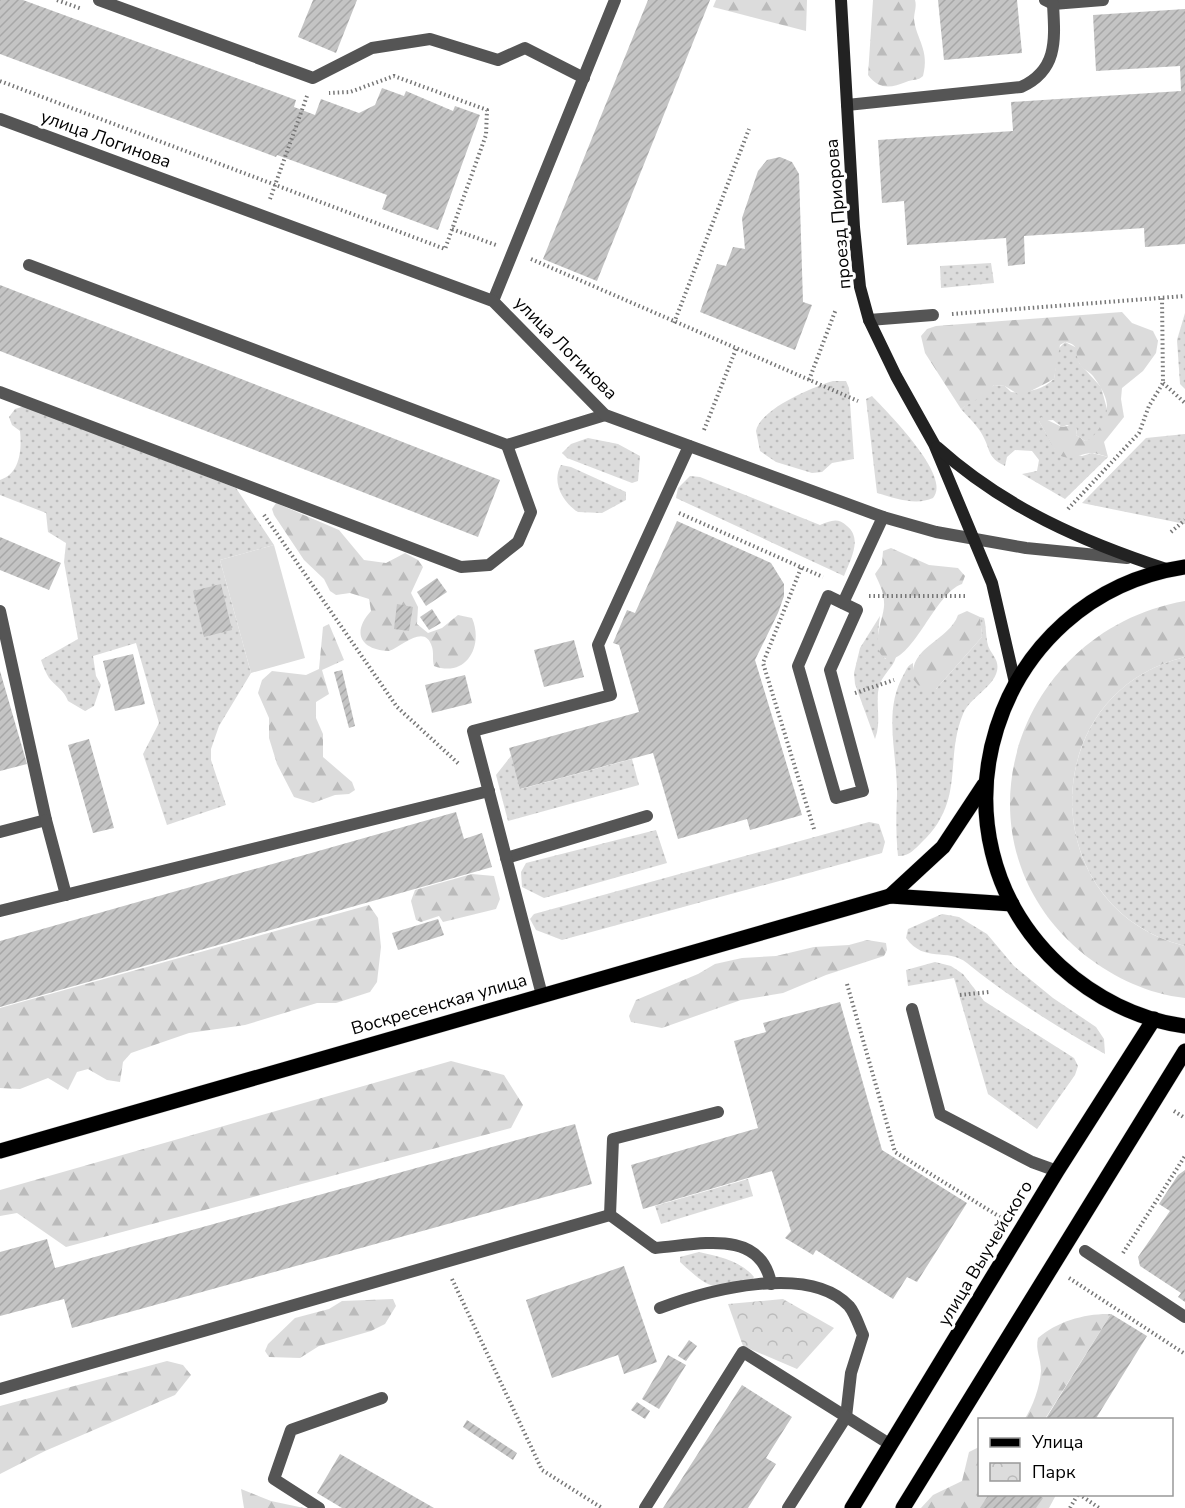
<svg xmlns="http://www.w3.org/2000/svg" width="1185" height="1508" font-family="'Nunito Sans',sans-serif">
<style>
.grass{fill:url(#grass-dots)}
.forest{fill:url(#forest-firs)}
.park{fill:url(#park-crowns)}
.pitch{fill:#dcdcdc}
.building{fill:url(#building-hatch)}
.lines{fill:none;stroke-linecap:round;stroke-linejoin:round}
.primary-casing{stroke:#dbdbdb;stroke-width:16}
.path{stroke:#777;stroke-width:4;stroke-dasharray:1.5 3;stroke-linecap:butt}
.lane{stroke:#555;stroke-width:12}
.street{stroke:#555;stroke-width:12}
.secondary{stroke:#222;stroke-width:12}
.primary{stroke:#000;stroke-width:15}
.labels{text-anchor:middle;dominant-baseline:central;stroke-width:6;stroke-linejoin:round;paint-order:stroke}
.street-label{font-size:18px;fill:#000;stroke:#fff}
</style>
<defs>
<pattern id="grass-dots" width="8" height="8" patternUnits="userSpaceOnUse" patternTransform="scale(1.5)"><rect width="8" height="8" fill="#dcdcdc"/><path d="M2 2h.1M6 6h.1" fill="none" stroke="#bbb" stroke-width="1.8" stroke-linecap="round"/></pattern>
<pattern id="forest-firs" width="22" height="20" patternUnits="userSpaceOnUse" patternTransform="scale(1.5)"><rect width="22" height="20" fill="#dcdcdc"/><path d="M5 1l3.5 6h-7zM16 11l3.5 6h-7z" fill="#bbb"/></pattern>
<pattern id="park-crowns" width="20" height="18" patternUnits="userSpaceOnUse" patternTransform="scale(1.5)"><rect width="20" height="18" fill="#dcdcdc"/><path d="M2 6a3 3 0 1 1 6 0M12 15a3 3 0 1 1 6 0" fill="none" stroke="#bbb"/></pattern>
<pattern id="building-hatch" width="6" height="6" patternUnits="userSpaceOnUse" patternTransform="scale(1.5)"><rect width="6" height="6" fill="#c4c4c4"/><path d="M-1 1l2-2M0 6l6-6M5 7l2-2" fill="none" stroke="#a7a7a7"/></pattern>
</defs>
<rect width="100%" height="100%" fill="#fff"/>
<g class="grass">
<path d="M991,263L994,283L941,288L940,266Z"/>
<path d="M1185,313V389L1180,384L1177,340Z"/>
<path d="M1065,342L1077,348L1079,363L1101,387L1107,409V419L1102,428L1091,440L1085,441L1076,435L1077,429L1067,425L1062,427L1053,420L1039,421L1055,449L1082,456L1092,453L1108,457L1065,499L1022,474L1037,471L1039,460L1032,451L1015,450L1007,457L1005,466C987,457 991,451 983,436C978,426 968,417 961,409L994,385L1005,386L1011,392C1027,393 1042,390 1054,379L1058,349Z"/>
<path d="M833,381H846L849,388L854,459L832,463L822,472L812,473L776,462L760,451L756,431C760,409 813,387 833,381Z"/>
<path d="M872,396C887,412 953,477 933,498C916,506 894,498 877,493L866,399Z"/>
<path d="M25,406L236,488L274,545L220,560L251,673L219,726L211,749V760L226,805L167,825L143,754L159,723L136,643L93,656L96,676L101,685L94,706L85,711L68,701C64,690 56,687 49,678C46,673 43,666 41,660L78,639L64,562L66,543L48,532L46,513L0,495V480C20,474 22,450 20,431L12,425L9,417L15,409Z"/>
<path d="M1185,434V524L1082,503L1146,438Z"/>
<path d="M588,438L618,444L640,456L638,481L632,483L567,458L562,453L571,444Z"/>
<path d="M561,465L571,467L626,492V500L602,513L578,512C563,503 551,482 561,465Z"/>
<path d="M690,476L700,477L820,525C830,521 838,517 847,526C863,539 850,560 844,576L676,498L678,488Z"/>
<path d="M880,616C878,630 876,645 885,659L896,657C893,668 882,675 879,686C875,704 882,722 875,739L855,684L854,673L860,648Z"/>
<path d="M980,617L984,618C987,628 985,641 990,650C994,657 999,661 997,671C993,688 970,697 963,714C944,760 966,801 921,843C915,849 908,857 898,856C896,836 896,817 897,796C898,755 882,712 904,674C907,669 907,666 913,663V679L936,689L982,637Z"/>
<path d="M1185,657V946C1035,909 1034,693 1185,657Z"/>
<path d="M511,756L521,789L632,759L639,785L508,821L496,775Z"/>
<path d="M869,822L879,824L885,842L882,853L562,940L536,930L530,919L534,914Z"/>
<path d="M656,830L667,863L544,898L522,887L521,872L526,863Z"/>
<path d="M942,914L959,917L987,934L1014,966L1053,998L1096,1027L1104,1039L1105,1054C1056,1026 1010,998 967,963C947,947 925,964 906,938L908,929Z"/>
<path d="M935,962L951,966L963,974L984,1001L1074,1058L1078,1066L1075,1075L1037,1129L988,1094L954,978L908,986L906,970Z"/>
<path d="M748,1179L753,1196L661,1224L655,1206Z"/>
<path d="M699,1252C718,1256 741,1261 754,1277L751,1281C710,1290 711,1290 680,1262V1257Z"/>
</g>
<g class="forest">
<path d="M716,0H807L806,31L713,7Z"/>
<path d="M873,0H915C917,7 914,12 914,19C916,39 930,50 923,76C918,81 913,79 906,82C891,88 879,90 868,75Z"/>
<path d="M1122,312L1132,323L1153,331L1158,341L1156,353L1143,371L1122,388L1121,399L1124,417L1104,442L1108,457C1104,456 1099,454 1094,453C1080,452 1072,463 1057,454L1039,421L1041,417L1062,427L1073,425L1077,429L1076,435L1085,441L1091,439C1111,415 1113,403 1093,376C1089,371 1082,369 1079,363C1074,352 1081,345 1065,342L1060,345L1054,379L1021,396L1005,386L994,385L987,393L961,409L925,353L921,336L927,329L936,326Z"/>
<path d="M276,503L339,530L364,560L386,563L405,553L418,560L423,567L411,593L418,607L417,624L428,633L442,628L458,615L472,618C484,646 466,678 434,666C432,659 434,653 432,647C425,623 403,646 389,651C361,650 351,633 371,611L369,599L350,593L336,595L330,591L324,579L304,560L274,515L272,509Z"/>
<path d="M891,548L929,565L958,568L965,576L962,584C935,593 915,658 888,660C866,650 886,616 884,602C884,592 879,583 875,574L882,564L883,551Z"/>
<path d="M1185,601V657C1034,693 1035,909 1185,946V998C1148,994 1115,978 1086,956C945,844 1013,631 1185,601Z"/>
<path d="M967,611L980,617L982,637L936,689L924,692L913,679C909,646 949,641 958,615Z"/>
<path d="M329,624L344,660L322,670L329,694L316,702V718L323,734V757L352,782L355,790L349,794L335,795L313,803L294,797L277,764L269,738V718L258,693L262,680L272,671L306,675L319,669L323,627Z"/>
<path d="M472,874L494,876L500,899L496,909L443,922L439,916L421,922L416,920L411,901L415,890Z"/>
<path d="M369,905L378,918L381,947L377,982L370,992L336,1003H317L245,1025L189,1033L131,1053L123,1062L120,1082L107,1080L88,1069L77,1072L68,1090L48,1078L20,1089L0,1088V1008Z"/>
<path d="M867,940L886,943L887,950L884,956L826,975L783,993L741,1000L662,1028L631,1022L629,1016L636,1000L698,974L715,964L742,958L776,956L814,947L849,945Z"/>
<path d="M451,1061L504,1075L523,1105L511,1128L66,1247L17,1213L0,1216V1190Z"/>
<path d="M393,1299L396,1306L385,1324L371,1331L319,1346L300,1358L269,1357L265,1351L268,1344L295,1318L329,1309L342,1301Z"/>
<path d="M1111,1314L1045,1419L1024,1420C1033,1407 1040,1386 1041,1371C1041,1358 1035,1350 1038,1338C1057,1321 1087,1313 1111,1314Z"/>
<path d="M167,1361L183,1365L191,1375L175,1395L45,1451L0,1474V1406Z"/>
<path d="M979,1447L980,1494L1056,1495L1049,1508H921L933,1495L962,1481L969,1452Z"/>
<path d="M241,1489L271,1501L304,1508H244Z"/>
</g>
<path class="park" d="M783,1299L834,1328L797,1369L743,1346L728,1304Z"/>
<path class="pitch" d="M274,545L305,658L251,673L220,560Z"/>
<g class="building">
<path d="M0,0H23L296,100L294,107L315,115L321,99L359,113L375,105L382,88L404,96L406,91L453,111L455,106L480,115L438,230L382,209L387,195L277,155L276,157L0,54Z"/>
<path d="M313,0H357L336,53L298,37Z"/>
<path d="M648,0H710L597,281L543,259Z"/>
<path d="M938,0H1017L1022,53L944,60Z"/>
<path d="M1185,9V244L1145,247L1144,228L1024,236L1025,264L1008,266L1006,238L907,245L904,201L882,203L878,140L1013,131L1011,102L1181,91L1180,66L1096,71L1093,15Z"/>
<path d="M780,157L792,162L799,174L803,302L812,305L795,350L700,312L717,264L726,266L733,247L745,249L742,218L758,171L767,160Z"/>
<path d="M0,285L500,480L478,537L0,351Z"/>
<path d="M677,521L771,563L784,584V596L778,613L755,660L802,815L750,830L747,819L678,839L653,753L520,789L509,748L639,712L619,645L613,643L627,610L635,613Z"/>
<path d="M0,537L61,563L49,590L0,570Z"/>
<path d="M437,578L447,592L426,606L417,592Z"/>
<path d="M221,584L232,630L204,637L193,591Z"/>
<path d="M397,604L413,607L409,631L394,629Z"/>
<path d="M432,609L441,623L429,630L420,617Z"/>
<path d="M574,640L584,677L544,687L534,650Z"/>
<path d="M133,654L145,704L115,711L103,661Z"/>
<path d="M342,670L355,726L349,728L334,672Z"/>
<path d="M0,671L27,764L0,771Z"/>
<path d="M465,675L472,703L432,713L425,685Z"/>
<path d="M89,739L114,828L93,833L68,745Z"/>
<path d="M456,812L464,839L482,833L492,867L0,1007V941Z"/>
<path d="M438,919L444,935L398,950L392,933Z"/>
<path d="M840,1002L882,1150L967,1203L917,1282L907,1277L893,1299L816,1250L813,1255L785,1238L791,1231L772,1171L643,1209L631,1165L758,1128L734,1041L766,1032L763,1023Z"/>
<path d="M575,1124L592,1184L72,1328L64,1299L0,1316V1252L47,1239L55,1268Z"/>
<path d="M1185,1170V1302L1178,1297L1181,1293L1140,1266L1138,1257L1170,1211L1159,1204L1178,1175Z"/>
<path d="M624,1266L657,1362L624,1374L618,1355L552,1378L526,1300Z"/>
<path d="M1111,1314L1147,1336L1095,1420H1045Z"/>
<path d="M689,1340L697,1346L686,1361L678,1356Z"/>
<path d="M668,1355L686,1365L659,1409L642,1399Z"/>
<path d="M742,1385L792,1417L766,1458L776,1464L748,1508H663Z"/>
<path d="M637,1402L650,1411L645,1419L631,1410Z"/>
<path d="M467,1420L517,1453L513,1460L463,1427Z"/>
<path d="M340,1454L434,1508H342L317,1493Z"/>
<path d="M989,1494H1038L1043,1498L1036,1508H980Z"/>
</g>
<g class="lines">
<g class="primary-casing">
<g id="primary">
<path d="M1185,567C993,596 917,834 1060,966C1094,997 1138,1020 1185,1026"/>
<path d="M890,896L943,847L984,785"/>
<path d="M0,1151L890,896L1012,904"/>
<path d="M852,1508L1057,1171L1154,1019"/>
<path d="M903,1508L1185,1051"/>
</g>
</g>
<g class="path">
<path d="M57,0L82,9"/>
<path d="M0,81L445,249L486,135L487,110L394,76L350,92L329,93"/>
<path d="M270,199L307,96"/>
<path d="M452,229L496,245"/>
<path d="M531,259L858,401"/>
<path d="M952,314L1185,296"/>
<path d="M674,323L749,129"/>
<path d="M809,380L836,309"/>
<path d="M1163,383L1185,403"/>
<path d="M704,430L736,349"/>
<path d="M1068,509L1139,433L1149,406L1163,383L1162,298"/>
<path d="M679,513L823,577"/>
<path d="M264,515L397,707L460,765"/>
<path d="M1171,532L1185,520"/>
<path d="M801,568L763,663L814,829"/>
<path d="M869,596H966"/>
<path d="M855,693L894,680"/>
<path d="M847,984L895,1152L1000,1217"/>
<path d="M960,995L989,992"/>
<path d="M1174,1111L1185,1118"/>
<path d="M1123,1253L1185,1156"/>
<path d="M1069,1278L1185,1354"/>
<path d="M452,1279L542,1470L602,1508"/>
<path d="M1079,1494L1099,1508"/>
<path d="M1070,1508L1078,1494"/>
</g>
<g class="lane">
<path d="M99,0L313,78L372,48L430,39L498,60L525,48L584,78"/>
<path d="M1045,0L1053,4L1103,0"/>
<path d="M847,105L1021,87C1058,70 1055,40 1053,4"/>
<path d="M29,265L507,445L605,415"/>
<path d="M493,301L615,0"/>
<path d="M869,320L933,315"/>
<path d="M0,392L461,567L489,565L518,542L531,512L507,445"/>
<path d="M828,596L857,610L830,670L863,791L836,798L798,666Z"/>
<path d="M843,603L883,517"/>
<path d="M0,611L46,820L0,832"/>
<path d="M46,820L66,895"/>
<path d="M506,858L647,816"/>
<path d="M0,911L489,791"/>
<path d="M542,995L473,731L611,695L598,645L689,446"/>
<path d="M912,1009L940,1114L1032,1162L1057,1171"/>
<path d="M718,1112L613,1139L610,1215L655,1248C697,1245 761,1227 771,1284"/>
<path d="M1085,1251L1185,1317"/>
<path d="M660,1308C708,1290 809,1263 849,1306C855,1313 859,1326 863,1335L851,1373L846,1417L788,1508"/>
<path d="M0,1389L610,1215"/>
<path d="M319,1508L274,1479L291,1430L382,1398"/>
<path d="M645,1508L743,1352L891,1445"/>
</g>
<path class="street" d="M0,119L493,301L605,415L883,517L936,532L1026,548L1127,558"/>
<g class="secondary">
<path d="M841,0L854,227L860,287L869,320L896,376L934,444L992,583L1015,683"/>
<path d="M937,447C1005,508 1083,542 1169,570"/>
</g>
<use href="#primary" class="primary"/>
</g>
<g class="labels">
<g class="street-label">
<text transform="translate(106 139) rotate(20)">улица Логинова</text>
<text transform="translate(838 214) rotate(-95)">проезд Приорова</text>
<text transform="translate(566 348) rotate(45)">улица Логинова</text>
<text transform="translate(439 1004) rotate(-16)">Воскресенская улица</text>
<text transform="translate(985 1253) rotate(-59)">улица Выучейского</text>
</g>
</g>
<rect x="978" y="1418" width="195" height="78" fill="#ffffff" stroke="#999999" stroke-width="1.5"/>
<rect x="990" y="1438" width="30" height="9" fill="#000000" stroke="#999999" stroke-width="1.5"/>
<text x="1032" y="1448" font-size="18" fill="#000000">Улица</text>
<rect x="990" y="1463" width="30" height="18" fill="url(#park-crowns)" stroke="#999999" stroke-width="1.5"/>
<text x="1032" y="1478" font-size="18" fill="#000000">Парк</text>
</svg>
